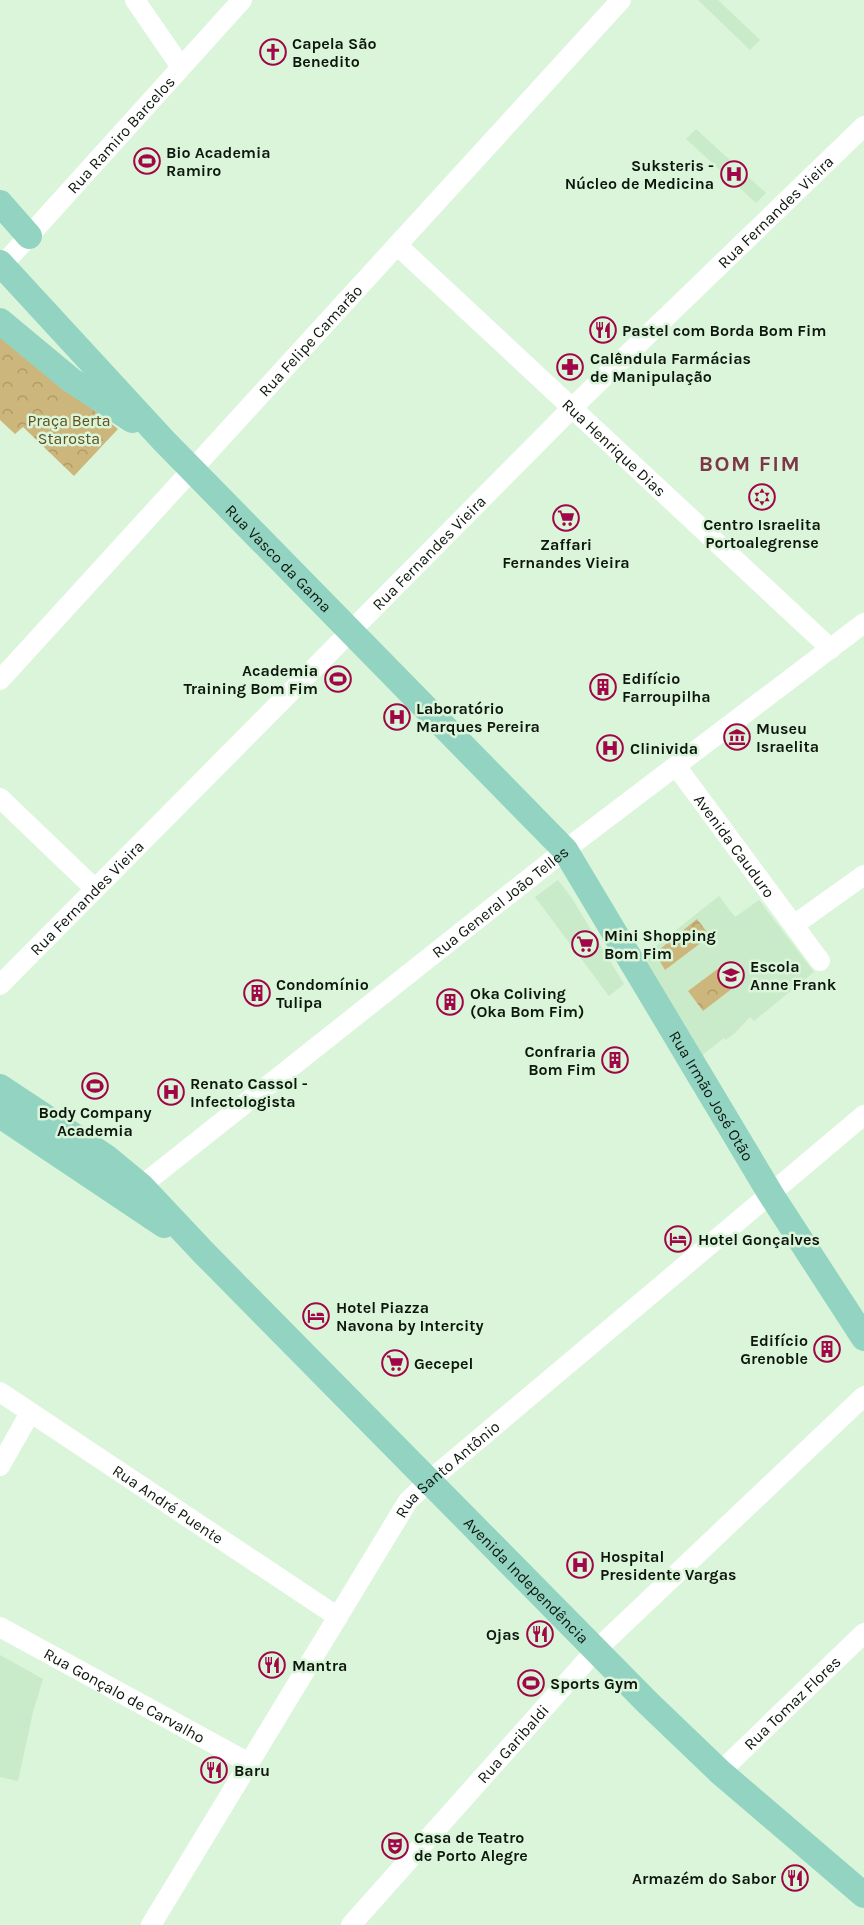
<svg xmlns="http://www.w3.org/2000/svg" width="864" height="1925" font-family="Karla,sans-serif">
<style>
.built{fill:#caebc9}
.park{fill:url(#park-crowns)}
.garden{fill:#cdb67b}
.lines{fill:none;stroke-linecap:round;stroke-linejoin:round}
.minor{stroke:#fff;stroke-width:20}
.major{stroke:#92d4c1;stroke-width:26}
.labels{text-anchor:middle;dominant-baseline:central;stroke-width:5;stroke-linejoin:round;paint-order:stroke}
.poi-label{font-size:16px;font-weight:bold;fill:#0e170e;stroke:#daf5d9;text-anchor:start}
.street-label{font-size:16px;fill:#0e170e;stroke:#daf5d9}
.park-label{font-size:16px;fill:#624f1c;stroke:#daf5d9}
.district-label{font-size:22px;font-weight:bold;letter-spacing:1.5px;fill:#7e3749;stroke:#daf5d9}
</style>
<defs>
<pattern id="park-crowns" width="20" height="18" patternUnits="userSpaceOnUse" patternTransform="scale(1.5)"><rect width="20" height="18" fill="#cdb67b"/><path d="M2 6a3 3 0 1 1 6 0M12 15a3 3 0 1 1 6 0" fill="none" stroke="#af9c69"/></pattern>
</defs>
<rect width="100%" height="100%" fill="#daf5d9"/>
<g class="built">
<path d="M698,0H718L760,40L750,50Z"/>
<path d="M696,129L766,193L756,203L686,139Z"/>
<path d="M558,880L571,897L624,984L609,996L535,897Z"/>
<path d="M719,896L735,917L759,900L814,972L754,1021L750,1017L736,1032L726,1040L724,1038L700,1057L642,957Z"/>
<path d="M0,1655L43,1679L33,1712L18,1781L0,1777Z"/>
</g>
<g class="park">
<path d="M0,336L118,429L74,476L23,427L15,434L0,420Z"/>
<path d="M697,919L710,936L665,970L655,953Z"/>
<path d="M727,962L742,981L703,1011L688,991Z"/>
</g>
<path class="garden" d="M67,395L90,415L59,448L37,428Z"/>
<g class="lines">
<g class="minor">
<path d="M135,0L181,67"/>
<path id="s1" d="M397,245L831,649"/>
<path id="s2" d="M0,268L242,0"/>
<path id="s3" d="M0,680L621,0"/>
<path id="s4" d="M676,766L820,961"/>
<path d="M0,798L94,888"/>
<path d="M794,925L864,875"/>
<path id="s5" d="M0,985L573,407L864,126"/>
<path id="s6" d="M141,1186L565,850L864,623"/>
<path id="s7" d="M0,1392L338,1617"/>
<path d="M0,1466L30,1413"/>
<path id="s8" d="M0,1627L249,1763"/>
<path id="s9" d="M720,1772L864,1633"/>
<path id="s10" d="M151,1925L408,1501L429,1481L864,1115"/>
<path id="s11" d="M351,1925L595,1651L864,1396"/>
</g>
<g class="major">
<path d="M0,203L29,236"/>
<path id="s12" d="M0,263L164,441L565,850L770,1193L864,1338"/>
<path d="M0,321L71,380L132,420"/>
<path id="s13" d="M0,1087L106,1157L141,1186L204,1253L649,1704L720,1772L864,1895"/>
<path d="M0,1115L164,1225"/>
</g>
</g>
<defs>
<g id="church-ring" transform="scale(1.35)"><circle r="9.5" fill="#daf5d9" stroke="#a00648" stroke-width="1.5"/><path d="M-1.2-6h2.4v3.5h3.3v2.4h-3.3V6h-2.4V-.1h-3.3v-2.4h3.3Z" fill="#a00648"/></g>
<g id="stadium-ring" transform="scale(1.35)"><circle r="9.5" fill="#daf5d9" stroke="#a00648" stroke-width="1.5"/><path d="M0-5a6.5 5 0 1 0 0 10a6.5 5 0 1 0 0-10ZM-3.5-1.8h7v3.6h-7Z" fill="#a00648"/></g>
<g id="hospital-ring" transform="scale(1.35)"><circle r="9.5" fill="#daf5d9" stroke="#a00648" stroke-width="1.5"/><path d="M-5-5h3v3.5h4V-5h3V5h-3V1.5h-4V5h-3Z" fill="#a00648"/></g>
<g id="restaurant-ring" transform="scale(1.35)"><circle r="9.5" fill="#daf5d9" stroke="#a00648" stroke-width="1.5"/><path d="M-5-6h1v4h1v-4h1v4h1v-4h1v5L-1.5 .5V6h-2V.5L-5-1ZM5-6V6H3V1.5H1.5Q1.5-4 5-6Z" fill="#a00648"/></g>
<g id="pharmacy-ring" transform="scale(1.35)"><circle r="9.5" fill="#daf5d9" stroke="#a00648" stroke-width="1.5"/><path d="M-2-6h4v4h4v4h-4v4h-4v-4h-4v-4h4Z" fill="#a00648"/></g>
<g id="synagogue-ring" transform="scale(1.35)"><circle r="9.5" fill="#daf5d9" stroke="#a00648" stroke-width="1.5"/><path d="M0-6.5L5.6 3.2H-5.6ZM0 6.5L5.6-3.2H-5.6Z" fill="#a00648"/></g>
<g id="supermarket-ring" transform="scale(1.35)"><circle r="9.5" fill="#daf5d9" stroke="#a00648" stroke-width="1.5"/><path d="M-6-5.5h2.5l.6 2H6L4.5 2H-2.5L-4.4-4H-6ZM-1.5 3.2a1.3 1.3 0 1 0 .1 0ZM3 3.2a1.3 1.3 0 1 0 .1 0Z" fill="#a00648"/></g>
<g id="building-ring" transform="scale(1.35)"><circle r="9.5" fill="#daf5d9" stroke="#a00648" stroke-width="1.5"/><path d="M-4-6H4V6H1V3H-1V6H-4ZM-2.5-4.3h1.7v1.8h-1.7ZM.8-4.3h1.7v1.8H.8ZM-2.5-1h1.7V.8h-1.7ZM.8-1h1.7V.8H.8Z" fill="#a00648"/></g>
<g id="museum-ring" transform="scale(1.35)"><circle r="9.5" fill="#daf5d9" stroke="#a00648" stroke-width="1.5"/><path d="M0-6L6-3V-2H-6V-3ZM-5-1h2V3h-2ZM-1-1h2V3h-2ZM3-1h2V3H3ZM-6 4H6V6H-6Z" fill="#a00648"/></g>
<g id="school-ring" transform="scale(1.35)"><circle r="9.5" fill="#daf5d9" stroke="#a00648" stroke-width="1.5"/><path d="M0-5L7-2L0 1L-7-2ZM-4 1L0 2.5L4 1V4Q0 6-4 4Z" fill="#a00648"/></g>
<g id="hotel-ring" transform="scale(1.35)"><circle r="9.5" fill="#daf5d9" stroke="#a00648" stroke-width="1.5"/><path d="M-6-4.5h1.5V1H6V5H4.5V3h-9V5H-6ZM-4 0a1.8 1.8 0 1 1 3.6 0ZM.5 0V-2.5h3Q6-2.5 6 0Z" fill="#a00648"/></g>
<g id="theatre-ring" transform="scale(1.35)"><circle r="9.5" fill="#daf5d9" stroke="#a00648" stroke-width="1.5"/><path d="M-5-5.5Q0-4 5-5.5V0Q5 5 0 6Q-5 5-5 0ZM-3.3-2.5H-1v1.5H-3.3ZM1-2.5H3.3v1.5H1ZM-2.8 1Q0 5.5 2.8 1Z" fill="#a00648"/></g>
</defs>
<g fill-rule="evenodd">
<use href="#church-ring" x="273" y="52"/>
<use href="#stadium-ring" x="147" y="161"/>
<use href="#hospital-ring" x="734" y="174"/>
<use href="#restaurant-ring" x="603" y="330"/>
<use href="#pharmacy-ring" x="570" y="367"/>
<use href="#synagogue-ring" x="762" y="497"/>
<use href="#supermarket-ring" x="566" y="518"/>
<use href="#stadium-ring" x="338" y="679"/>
<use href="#building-ring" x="603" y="687"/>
<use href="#hospital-ring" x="397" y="717"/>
<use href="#museum-ring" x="737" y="737"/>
<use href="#hospital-ring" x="610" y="748"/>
<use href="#supermarket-ring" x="585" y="944"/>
<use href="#school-ring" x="731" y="975"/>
<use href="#building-ring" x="257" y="993"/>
<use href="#building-ring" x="450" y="1002"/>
<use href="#building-ring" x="615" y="1060"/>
<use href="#stadium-ring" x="95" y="1086"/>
<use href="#hospital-ring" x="171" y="1092"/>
<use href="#hotel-ring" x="678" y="1239"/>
<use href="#hotel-ring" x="316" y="1316"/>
<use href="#building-ring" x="827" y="1349"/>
<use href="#supermarket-ring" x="395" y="1363"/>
<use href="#hospital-ring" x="580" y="1565"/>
<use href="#restaurant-ring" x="540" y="1634"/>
<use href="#restaurant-ring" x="272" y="1665"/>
<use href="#stadium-ring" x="531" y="1683"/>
<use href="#restaurant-ring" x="214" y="1770"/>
<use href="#theatre-ring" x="395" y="1846"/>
<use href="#restaurant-ring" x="795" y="1878"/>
</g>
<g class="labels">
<g class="poi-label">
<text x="292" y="43">Capela São<tspan x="292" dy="18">Benedito</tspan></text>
<text x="166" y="152">Bio Academia<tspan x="166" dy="18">Ramiro</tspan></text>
<text x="714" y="165" text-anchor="end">Suksteris -<tspan x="714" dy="18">Núcleo de Medicina</tspan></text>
<text x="622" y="330">Pastel com Borda Bom Fim</text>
<text x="590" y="358">Calêndula Farmácias<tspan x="590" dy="18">de Manipulação</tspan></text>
<text x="762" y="524" text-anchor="middle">Centro Israelita<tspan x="762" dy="18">Portoalegrense</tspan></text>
<text x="566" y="544" text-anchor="middle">Zaffari<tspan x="566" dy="18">Fernandes Vieira</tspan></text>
<text x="318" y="670" text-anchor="end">Academia<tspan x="318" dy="18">Training Bom Fim</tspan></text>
<text x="622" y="678">Edifício<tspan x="622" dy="18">Farroupilha</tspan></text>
<text x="416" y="708">Laboratório<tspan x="416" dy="18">Marques Pereira</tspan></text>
<text x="756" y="728">Museu<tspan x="756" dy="18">Israelita</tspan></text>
<text x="630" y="748">Clinivida</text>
<text x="604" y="935">Mini Shopping<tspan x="604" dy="18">Bom Fim</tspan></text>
<text x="750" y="966">Escola<tspan x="750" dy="18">Anne Frank</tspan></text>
<text x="276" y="984">Condomínio<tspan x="276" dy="18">Tulipa</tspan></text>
<text x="470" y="993">Oka Coliving<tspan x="470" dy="18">(Oka Bom Fim)</tspan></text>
<text x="596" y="1051" text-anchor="end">Confraria<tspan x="596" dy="18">Bom Fim</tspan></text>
<text x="190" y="1083">Renato Cassol -<tspan x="190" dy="18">Infectologista</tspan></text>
<text x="95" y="1112" text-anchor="middle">Body Company<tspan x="95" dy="18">Academia</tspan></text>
<text x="698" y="1239">Hotel Gonçalves</text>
<text x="336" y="1307">Hotel Piazza<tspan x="336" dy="18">Navona by Intercity</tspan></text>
<text x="808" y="1340" text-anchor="end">Edifício<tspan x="808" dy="18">Grenoble</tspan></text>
<text x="414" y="1363">Gecepel</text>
<text x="600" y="1556">Hospital<tspan x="600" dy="18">Presidente Vargas</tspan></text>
<text x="520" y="1634" text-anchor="end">Ojas</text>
<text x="292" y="1665">Mantra</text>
<text x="550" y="1683">Sports Gym</text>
<text x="234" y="1770">Baru</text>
<text x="414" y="1837">Casa de Teatro<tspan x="414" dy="18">de Porto Alegre</tspan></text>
<text x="776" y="1878" text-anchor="end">Armazém do Sabor</text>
</g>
<g class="street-label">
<text stroke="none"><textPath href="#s2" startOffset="180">Rua Ramiro Barcelos</textPath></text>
<text stroke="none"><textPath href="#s5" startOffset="1095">Rua Fernandes Vieira</textPath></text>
<text stroke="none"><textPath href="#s3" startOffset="460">Rua Felipe Camarão</textPath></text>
<text stroke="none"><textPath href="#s1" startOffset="297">Rua Henrique Dias</textPath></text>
<text stroke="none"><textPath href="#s5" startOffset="609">Rua Fernandes Vieira</textPath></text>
<text stroke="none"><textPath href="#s12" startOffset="406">Rua Vasco da Gama</textPath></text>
<text stroke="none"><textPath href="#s4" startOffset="99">Avenida Cauduro</textPath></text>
<text stroke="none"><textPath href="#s5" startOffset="123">Rua Fernandes Vieira</textPath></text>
<text stroke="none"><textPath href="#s6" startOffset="458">Rua General João Telles</textPath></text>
<text stroke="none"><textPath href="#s12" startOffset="1101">Rua Irmão José Otão</textPath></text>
<text stroke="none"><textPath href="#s10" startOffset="546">Rua Santo Antônio</textPath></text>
<text stroke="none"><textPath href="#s7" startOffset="202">Rua André Puente</textPath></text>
<text stroke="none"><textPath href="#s13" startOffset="724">Avenida Independência</textPath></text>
<text stroke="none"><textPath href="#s8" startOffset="142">Rua Gonçalo de Carvalho</textPath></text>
<text stroke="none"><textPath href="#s9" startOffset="100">Rua Tomaz Flores</textPath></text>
<text stroke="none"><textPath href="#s11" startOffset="243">Rua Garibaldi</textPath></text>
</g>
<g class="park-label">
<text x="69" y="420">Praça Berta<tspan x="69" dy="18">Starosta</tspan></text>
</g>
<g class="district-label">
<text x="750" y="464">BOM FIM</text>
</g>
</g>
</svg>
